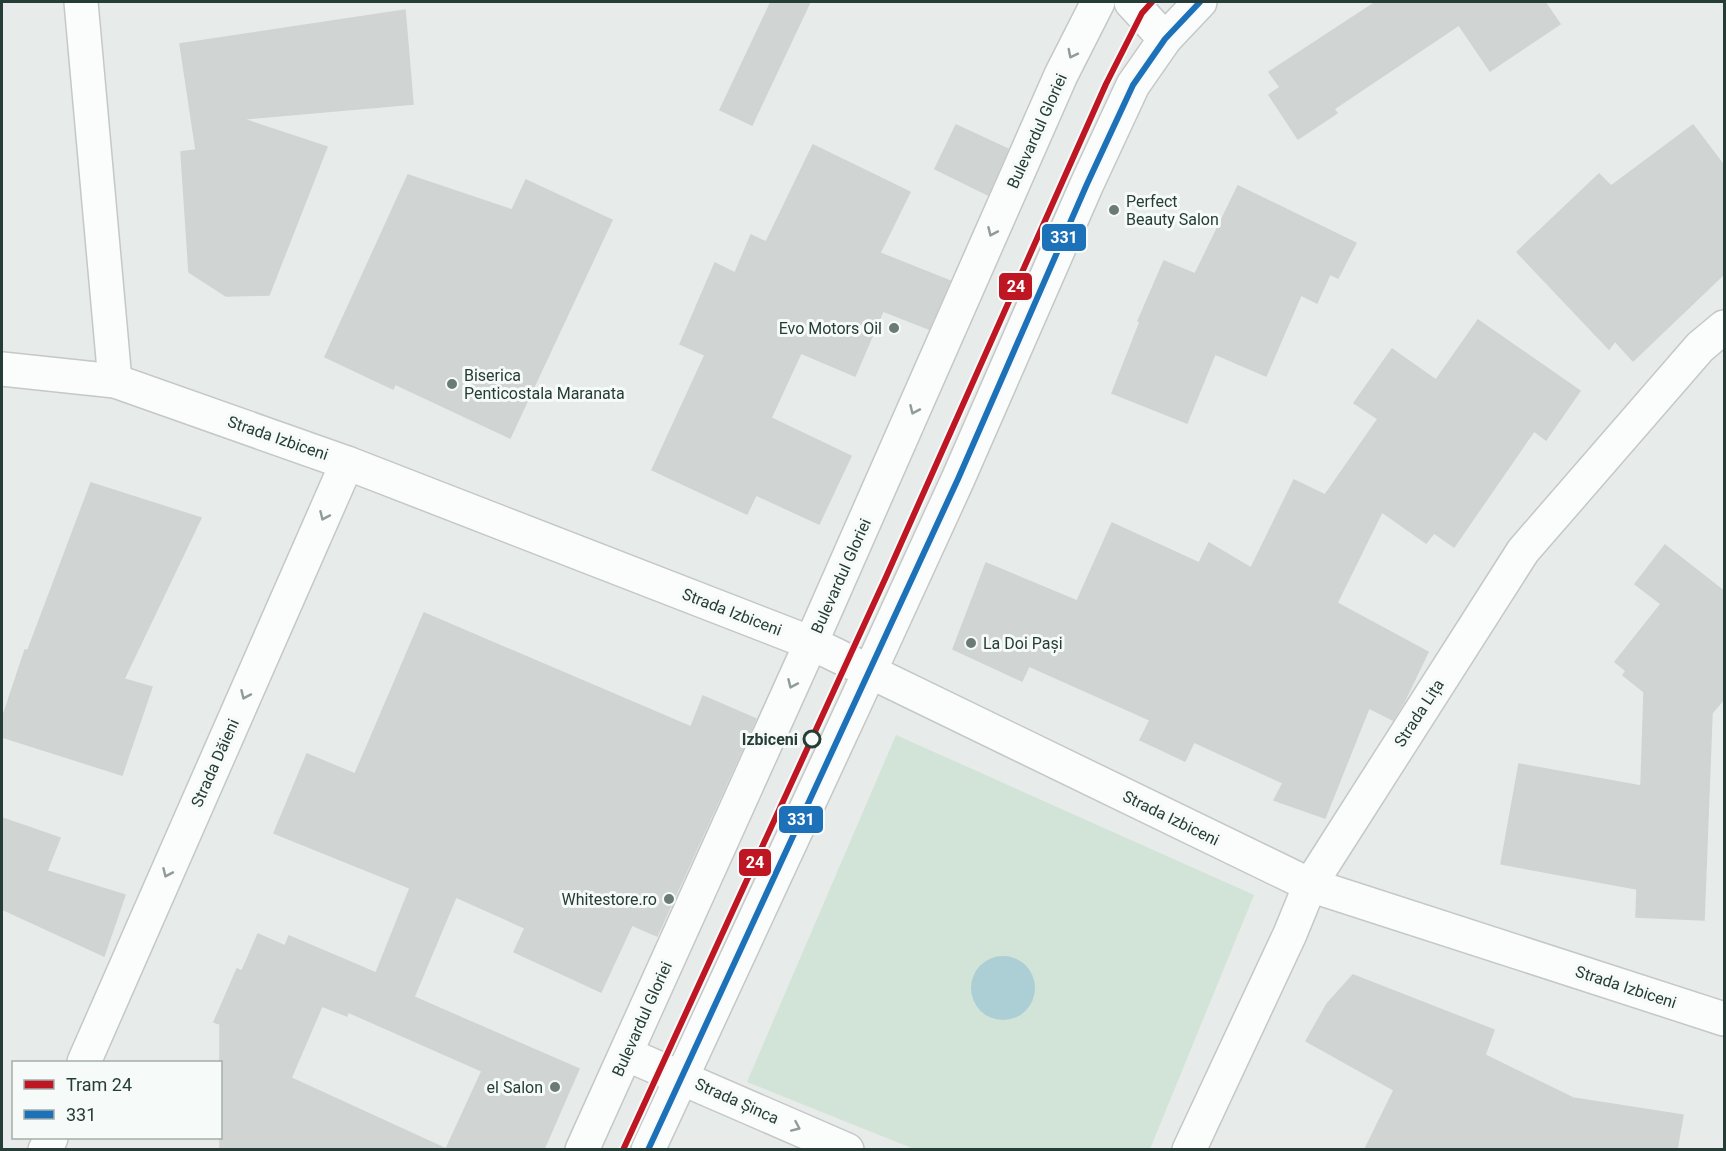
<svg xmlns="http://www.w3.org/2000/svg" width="1726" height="1151" font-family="Roboto,sans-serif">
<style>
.green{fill:#d2e3d7}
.water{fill:#accfd5}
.building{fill:#d0d4d2;stroke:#d0d4d2;stroke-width:1.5;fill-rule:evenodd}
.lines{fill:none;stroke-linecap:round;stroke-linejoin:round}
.minor-casing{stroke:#c4c8c6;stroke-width:36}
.tertiary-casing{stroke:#c4c8c6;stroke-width:36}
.minor{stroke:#fbfcfc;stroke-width:33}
.tertiary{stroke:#fbfcfc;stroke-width:33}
.bus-1-casing{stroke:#f6faf8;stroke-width:10}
.bus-1{stroke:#1d71b8;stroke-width:6}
.tram-1-casing{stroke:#f6faf8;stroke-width:10}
.tram-1{stroke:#be1622;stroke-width:6}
.oneway{stroke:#909c9a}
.poi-dot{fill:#6a7a75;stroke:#f6faf8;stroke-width:2}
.stop-dot{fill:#f6faf8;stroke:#263d37;stroke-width:3}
.labels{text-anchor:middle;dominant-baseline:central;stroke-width:6;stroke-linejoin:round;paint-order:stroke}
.street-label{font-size:16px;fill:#263d37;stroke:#f6faf8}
.poi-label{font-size:16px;fill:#263d37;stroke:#f6faf8;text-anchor:start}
.stop-label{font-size:16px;font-weight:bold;fill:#263d37;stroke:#f6faf8;text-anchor:end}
.line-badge{stroke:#f6faf8;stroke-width:2}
.badge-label{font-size:16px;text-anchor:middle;font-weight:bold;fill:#fff}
</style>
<rect width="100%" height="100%" fill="#e7ebe9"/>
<path class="green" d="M896,735L1254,895L1150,1149H914L747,1082Z"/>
<circle class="water" cx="1003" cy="988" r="32"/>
<g class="building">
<path d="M771,2H810L752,125L720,110Z"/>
<path d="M1376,2H1545L1560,24L1490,71L1459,25L1334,109L1337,113L1298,139L1269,95L1280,87L1269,72Z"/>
<path d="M405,10L413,104L243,119L327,147L269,295L226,296L189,272L181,152L196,150L180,44Z"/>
<path d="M956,125L1008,149L988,195L935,169Z"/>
<path d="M1693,125L1725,167V273L1633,361L1615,341L1609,349L1517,252L1599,174L1611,186Z"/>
<path d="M813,145L910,192L880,253L950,281L929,329L883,311L855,376L801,353L771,418L851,456L819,524L756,495L747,514L652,470L705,355L680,344L715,263L735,273L751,235L766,242Z"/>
<path d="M408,175L512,210L526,180L612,220L510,438L395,384L393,389L325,357Z"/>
<path d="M1238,186L1356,243L1338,278L1330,274L1317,303L1301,295L1266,376L1215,354L1187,423L1112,393L1140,322L1138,321L1164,261L1195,274Z"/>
<path d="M1478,320L1580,391L1546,440L1534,431L1454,547L1434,533L1426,543L1382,512L1337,603L1428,652L1404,702L1393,720L1369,708L1325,818L1274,800L1283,783L1194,742L1185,761L1140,740L1150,720L1029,666L1022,681L953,649L986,563L1077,601L1112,523L1199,563L1209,543L1251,568L1294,480L1325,495L1378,419L1354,403L1392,349L1436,380Z"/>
<path d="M91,483L201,518L124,679L152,687L122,775L2,737V719L25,650H28Z"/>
<path d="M1665,545L1725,592V698L1712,713L1704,920L1636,917L1637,889L1501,864L1519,764L1641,786L1644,692L1623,675L1626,671L1615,662L1661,604L1635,584Z"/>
<path d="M424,613L691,727L703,696L756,719L657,936L632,925L601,992L514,952L525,928L456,897L414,997L579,1069L544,1149H220V1024L214,1022L237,969L242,971L258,934L285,946L289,936L376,973L410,888L274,833L307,754L355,774ZM322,1006L347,1016L348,1012L482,1071L446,1149L291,1078Z"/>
<path d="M2,818L60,838L47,871L125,895L104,956L2,909Z"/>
<path d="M1353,975L1494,1030L1485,1055L1573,1098L1683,1115L1677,1149H1365L1394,1090L1306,1041L1327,1004Z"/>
</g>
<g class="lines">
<g class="minor-casing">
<g id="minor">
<path d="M81,2L115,381"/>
<path d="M1131,2L1165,39"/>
<path d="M2,369L115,381L347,463L811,643L1310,885L1724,1019"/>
<path d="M626,1054L847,1150"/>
<path d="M84,1062L347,463"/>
<path d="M45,1150L51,1138"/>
<path d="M1189,1150L1290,934L1310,885L1523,551L1700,347L1724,327"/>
</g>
</g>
<g class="tertiary-casing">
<g id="tertiary">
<path d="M582,1150L811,643L1061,75L1098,2"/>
<path d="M648,1150L870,671L958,479L1087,184L1133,85L1165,39L1200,2"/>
</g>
</g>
<use href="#minor" class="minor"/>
<use href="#tertiary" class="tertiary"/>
<g class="bus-1-casing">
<path id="bus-1" d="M648,1150L958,479L1087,184L1133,85L1165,39L1200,2"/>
</g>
<use href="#bus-1" class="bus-1"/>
<g class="tram-1-casing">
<path id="tram-1" d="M623,1150L886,577L1106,84L1142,13L1152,2"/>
</g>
<use href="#tram-1" class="tram-1"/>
</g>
<defs><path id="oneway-chevron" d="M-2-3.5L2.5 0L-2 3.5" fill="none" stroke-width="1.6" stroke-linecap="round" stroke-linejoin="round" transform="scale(1.5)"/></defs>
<g class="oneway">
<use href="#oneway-chevron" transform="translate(1072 54) rotate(117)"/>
<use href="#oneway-chevron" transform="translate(992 232) rotate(114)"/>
<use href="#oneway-chevron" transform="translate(914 410) rotate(114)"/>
<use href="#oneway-chevron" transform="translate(324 516) rotate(114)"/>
<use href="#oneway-chevron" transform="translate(792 684) rotate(114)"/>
<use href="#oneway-chevron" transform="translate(245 695) rotate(114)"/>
<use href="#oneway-chevron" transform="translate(167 873) rotate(114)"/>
<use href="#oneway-chevron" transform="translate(796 1127) rotate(24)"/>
</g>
<g class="poi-dot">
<circle cx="1114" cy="210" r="6"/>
<circle cx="894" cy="328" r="6"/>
<circle cx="452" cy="384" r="6"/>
<circle cx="971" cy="643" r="6"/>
<circle cx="669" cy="899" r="6"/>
<circle cx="555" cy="1087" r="6"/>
</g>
<circle class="stop-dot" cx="812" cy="739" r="8"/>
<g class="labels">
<g class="street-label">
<text transform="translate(1037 131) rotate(-66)">Bulevardul Gloriei</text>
<text transform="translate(278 438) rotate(19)">Strada Izbiceni</text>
<text transform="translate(841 576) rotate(-66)">Bulevardul Gloriei</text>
<text transform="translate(732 612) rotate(21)">Strada Izbiceni</text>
<text transform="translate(1419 713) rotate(-57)">Strada Lița</text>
<text transform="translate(215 763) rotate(-66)">Strada Dăieni</text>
<text transform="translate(1171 818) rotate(26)">Strada Izbiceni</text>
<text transform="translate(1626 987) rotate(18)">Strada Izbiceni</text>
<text transform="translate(642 1019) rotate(-66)">Bulevardul Gloriei</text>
<text transform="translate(737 1101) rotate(24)">Strada Șinca</text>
</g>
<g class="poi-label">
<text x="1126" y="201">Perfect<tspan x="1126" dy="18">Beauty Salon</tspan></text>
<text x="882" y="328" text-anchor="end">Evo Motors Oil</text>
<text x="464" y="375">Biserica<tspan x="464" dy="18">Penticostala Maranata</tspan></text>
<text x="983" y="643">La Doi Pași</text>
<text x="657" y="899" text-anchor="end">Whitestore.ro</text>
<text x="543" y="1087" text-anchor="end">el Salon</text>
</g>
<g class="stop-label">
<text x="798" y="739">Izbiceni</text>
</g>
</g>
<g class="line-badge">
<rect x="1041" y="223" width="46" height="29" rx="6" fill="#1d71b8"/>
<rect x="998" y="272" width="35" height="29" rx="6" fill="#be1622"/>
<rect x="778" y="805" width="46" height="29" rx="6" fill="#1d71b8"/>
<rect x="738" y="848" width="34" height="29" rx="6" fill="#be1622"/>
</g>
<g class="badge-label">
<text x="1064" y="243">331</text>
<text x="1016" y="292">24</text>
<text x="801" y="825">331</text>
<text x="755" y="868">24</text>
</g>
<rect width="1726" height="1151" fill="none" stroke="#263d37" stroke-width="6"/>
<rect x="12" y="1061" width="210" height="78" fill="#f6faf8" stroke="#a3aeab" stroke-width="1.5"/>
<rect x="24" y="1080" width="30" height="9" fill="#be1622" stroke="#a3aeab" stroke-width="1.5"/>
<text x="66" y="1091" font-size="18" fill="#263d37">Tram 24</text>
<rect x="24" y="1110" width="30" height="9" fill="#1d71b8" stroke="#a3aeab" stroke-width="1.5"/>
<text x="66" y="1121" font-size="18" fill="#263d37">331</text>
</svg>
